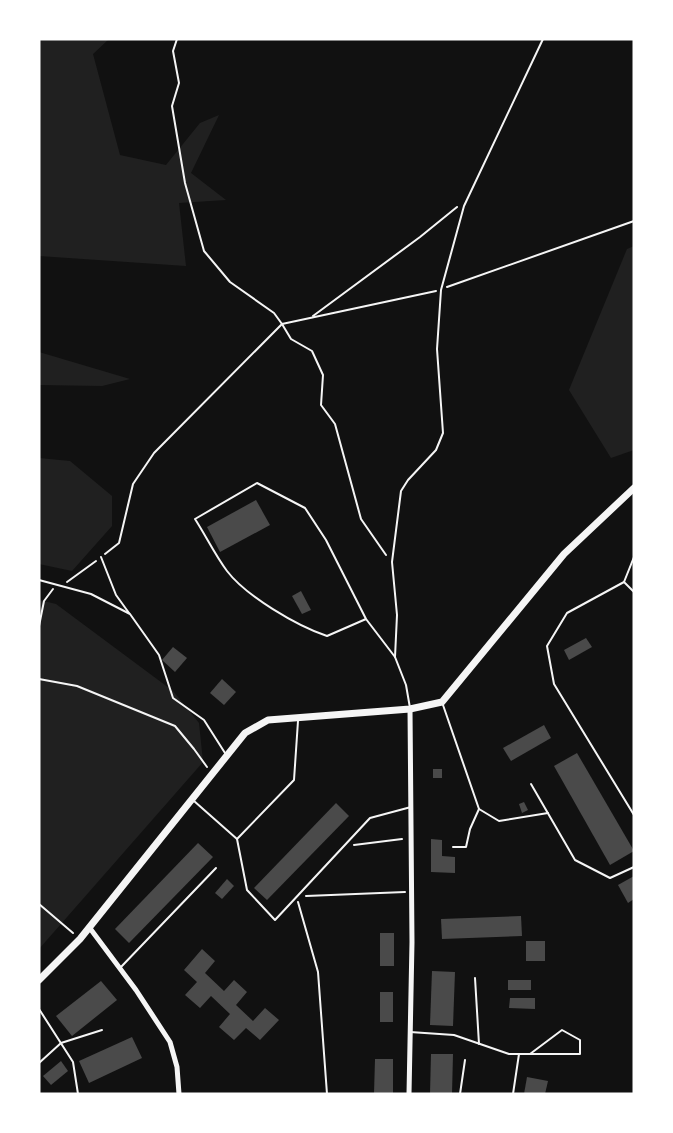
<svg xmlns="http://www.w3.org/2000/svg" width="673" height="1133" font-family="'Noto Sans',sans-serif">
<style>
.green{fill:#202020}
.building{fill:#4a4a4a}
.lines{fill:none;stroke-linecap:round;stroke-linejoin:round}
.path{stroke:#f5f5f5;stroke-width:2}
.service{stroke:#f5f5f5;stroke-width:2}
.minor{stroke:#f5f5f5;stroke-width:5}
.tertiary{stroke:#f5f5f5;stroke-width:7}
</style>
<rect width="100%" height="100%" fill="#111"/>
<g class="green">
<path d="M39,39H109L93,54L120,155L166,165L200,123L219,115L191,173L226,200L179,203L186,266L39,256Z"/>
<path d="M634,246V450L611,458L569,390L627,249Z"/>
<path d="M39,352L130,379L102,386L39,385Z"/>
<path d="M39,458L70,461L112,496V526L72,571L39,564Z"/>
<path d="M39,600L56,604L173,691L199,723L203,762L39,949Z"/>
</g>
<g class="building">
<path d="M256,500L270,525L220,552L207,527Z"/>
<path d="M301,591L311,610L302,614L292,596Z"/>
<path d="M586,638L592,647L569,660L564,650Z"/>
<path d="M173,647L187,658L175,672L162,660Z"/>
<path d="M222,679L236,692L224,705L210,693Z"/>
<path d="M544,725L551,738L511,761L503,748Z"/>
<path d="M577,753L634,851L610,865L554,766Z"/>
<rect x="433" y="769" width="9" height="9"/>
<path d="M524,802L528,810L522,813L519,804Z"/>
<path d="M336,803L349,816L267,900L254,888Z"/>
<path d="M431,839L442,840V856L455,857V873L431,872Z"/>
<path d="M198,843L213,857L129,943L115,929Z"/>
<path d="M634,876V899L628,903L618,885Z"/>
<path d="M227,879L234,886L222,899L215,893Z"/>
<path d="M521,916L522,936L442,939L441,919Z"/>
<rect x="380" y="933" width="14" height="33"/>
<rect x="526" y="941" width="19" height="20"/>
<path d="M202,949L215,961L205,973L224,991L234,980L247,992L236,1005L253,1021L265,1008L279,1020L260,1040L246,1028L234,1040L219,1027L230,1014L211,996L200,1008L185,995L197,982L184,970Z"/>
<path d="M432,971L455,972L453,1026L430,1025Z"/>
<rect x="508" y="980" width="23" height="10"/>
<path d="M101,981L117,1000L72,1036L56,1016Z"/>
<rect x="380" y="992" width="13" height="30"/>
<path d="M510,998H535V1009L509,1008Z"/>
<path d="M132,1037L142,1058L89,1083L79,1061Z"/>
<path d="M431,1054H453L452,1094H430Z"/>
<path d="M375,1059H393V1094H374Z"/>
<path d="M61,1061L68,1071L51,1085L43,1076Z"/>
<path d="M527,1077L548,1081L545,1094H524Z"/>
</g>
<g class="lines">
<g class="path">
<path d="M177,39L173,51L179,83L172,106L185,183L204,251L230,282L274,313L282,324L436,291"/>
<path d="M447,287L634,221"/>
<path d="M313,316L420,237L457,207"/>
<path d="M105,554L119,543L133,484L154,453L282,324L291,339L312,351L323,375L321,405L335,424L361,519L386,555"/>
<path d="M67,582L96,561"/>
<path d="M39,626L44,601L53,589"/>
<path d="M39,679L77,686L175,726L194,749L207,767"/>
<path d="M354,845L402,839"/>
<path d="M306,896L405,892"/>
<path d="M298,902L318,972L327,1094"/>
<path d="M39,904L73,933"/>
</g>
<g class="service">
<path d="M101,557L116,595L129,613"/>
<path d="M634,557L624,582L567,613L547,646L554,684L634,815"/>
<path d="M39,580L91,594L130,614L159,655L173,698L204,720L225,753"/>
<path d="M624,582L634,592"/>
<path d="M366,619L327,636C297,626 246,596 227,571C215,555 206,536 195,519L257,483L305,508L326,540L366,619L395,657L406,685L410,708"/>
<path d="M395,657L397,615L392,562L401,491L408,480L436,450L443,433L437,349L441,290L464,206L543,39"/>
<path d="M443,705L479,809L499,821L548,813"/>
<path d="M531,784L575,860L610,878L634,867"/>
<path d="M194,801L237,839L294,780L298,721"/>
<path d="M237,839L247,890L275,920L370,818L411,807"/>
<path d="M453,847H466L470,829L479,809"/>
<path d="M120,968L216,868"/>
<path d="M475,978L479,1044"/>
<path d="M39,1009L73,1062L78,1094"/>
<path d="M410,1032L454,1035L509,1054H519L513,1094"/>
<path d="M519,1054H580V1040L562,1030L530,1054"/>
<path d="M39,1063L61,1043L102,1030"/>
<path d="M460,1094L465,1060"/>
</g>
<g class="minor">
<path d="M89,927L136,990L170,1042L177,1067L179,1094"/>
<path d="M409,1094L412,942L410,709"/>
</g>
<path class="tertiary" d="M39,980L80,939L245,733L268,720L410,709L442,702L564,554L634,488"/>
</g>
<rect width="673" height="1133" fill="none" stroke="#ffffff" stroke-width="81"/>
</svg>
